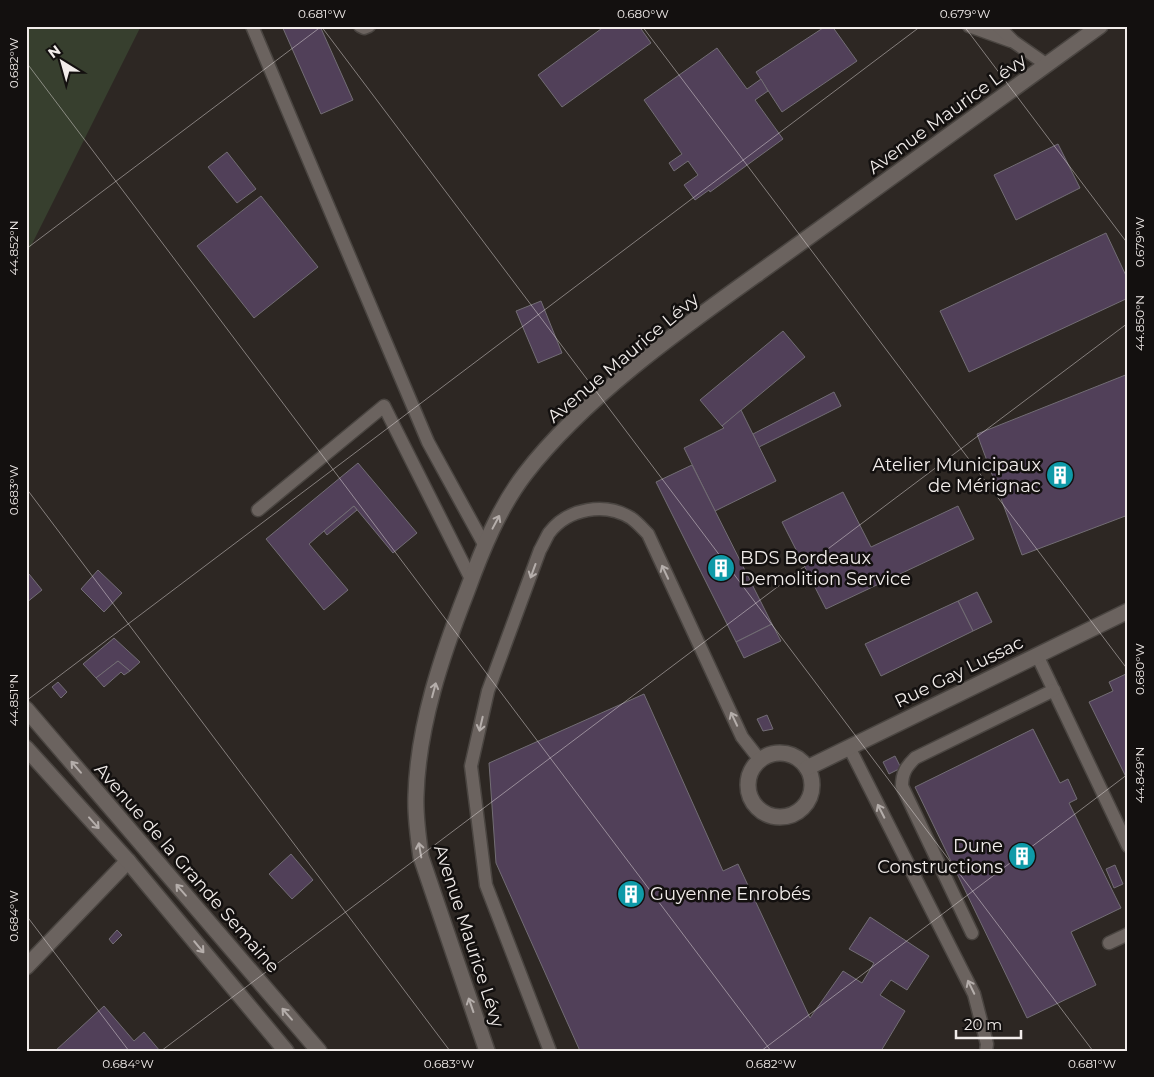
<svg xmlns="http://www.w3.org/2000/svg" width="1154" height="1077" font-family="Montserrat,sans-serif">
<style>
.green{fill:#373f2e}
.building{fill:#514059;stroke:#726d74}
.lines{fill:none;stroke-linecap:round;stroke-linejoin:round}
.service-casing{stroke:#4a4541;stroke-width:15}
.minor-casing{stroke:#4a4541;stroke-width:18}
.secondary-casing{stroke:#4a4541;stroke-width:18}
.service{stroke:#6b635f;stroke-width:12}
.minor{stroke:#6b635f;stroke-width:15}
.secondary{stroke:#6b635f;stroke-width:15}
.oneway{stroke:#b5aeab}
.ticks{fill:none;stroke:#f1ecea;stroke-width:1;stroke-opacity:0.45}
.labels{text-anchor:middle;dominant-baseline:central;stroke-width:5;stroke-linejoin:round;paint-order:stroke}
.street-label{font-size:18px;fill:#f1ecea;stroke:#13100f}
.poi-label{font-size:18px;fill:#f1ecea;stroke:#13100f;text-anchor:end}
.neatline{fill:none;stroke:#f1ecea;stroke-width:2}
.ticks-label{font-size:12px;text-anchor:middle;fill:#f1ecea}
</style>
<rect width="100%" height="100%" fill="#2d2723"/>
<path class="green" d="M26,26H141L26,256Z"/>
<g class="building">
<path d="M282,26H320L353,100L321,114Z"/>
<path d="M605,26H639L651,43L562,107L538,75Z"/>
<path d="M826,26H832L857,61L782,112L756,72Z"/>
<path d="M717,48L747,89L761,79L768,91L755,100L783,139L710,192L709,190L695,200L684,185L698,175L688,161L674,171L669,163L682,154L644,100Z"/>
<path d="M1058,144L1080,188L1016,220L994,175Z"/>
<path d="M227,152L256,189L237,203L208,167Z"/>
<path d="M261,196L318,267L254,318L197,246Z"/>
<path d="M1106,233L1128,280V298L969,372L940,311Z"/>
<path d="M541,301L562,353L538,363L516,311Z"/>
<path d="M783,331L805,357L722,426L700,400Z"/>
<path d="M1128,374V515L1022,555L977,434Z"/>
<path d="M834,392L841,406L759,447L753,434Z"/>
<path d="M741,410L776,481L715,511L684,448L724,428L722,426Z"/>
<path d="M358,463L417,533L393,553L354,506L324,531L309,544L348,590L324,610L266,539Z"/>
<path d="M692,465L772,624L736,642L656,482Z"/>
<path d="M843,492L871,547L958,506L974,539L826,609L782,522Z"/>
<path d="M354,506L357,510L327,535L324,531Z"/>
<path d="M98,570L122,593L104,612L81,589Z"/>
<path d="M29,574L42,590L26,603V576Z"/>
<path d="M977,592L992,622L973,631L958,601Z"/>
<path d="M958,601L973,631L881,676L865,644Z"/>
<path d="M772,624L781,641L744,658L736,642Z"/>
<path d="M114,638L140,662L130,671L118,661L96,678L83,664Z"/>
<path d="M118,661L130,671L124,675L121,672L104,687L96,678Z"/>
<path d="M1128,673V781L1089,702L1113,691L1109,682Z"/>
<path d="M58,682L67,692L61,698L52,687Z"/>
<path d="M644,694L723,871L738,864L810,1018L843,971L862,983L874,963L849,949L870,917L929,956L907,990L891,980L880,995L905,1011L881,1051H580L496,863L489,763Z"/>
<path d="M767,715L773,729L763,731L757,719Z"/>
<path d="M1033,729L1060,783L1068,779L1077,799L1069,803L1121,908L1071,932L1096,985L1027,1018L915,787Z"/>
<path d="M895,756L901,768L889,774L883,762Z"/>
<path d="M291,854L313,880L292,899L269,874Z"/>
<path d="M1115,865L1123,884L1114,888L1106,869Z"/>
<path d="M117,930L122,935L113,944L109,939Z"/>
<path d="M104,1006L134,1041L144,1032L160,1051H55Z"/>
</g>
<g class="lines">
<g class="service-casing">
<g id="service">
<path d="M252,26L428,442L485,546"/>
<path d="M360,26L364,28L369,26"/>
<path d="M969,26L1011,41"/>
<path d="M998,26L1014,42L1047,65"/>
<path d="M258,510L384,406L471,579"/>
<path d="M1037,655L1128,846"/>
<path d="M849,747L974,994L987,1044L986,1051"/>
<path d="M972,933L902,786C902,773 906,767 915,758L1054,690"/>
<path d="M1109,943L1128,934"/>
<path d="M550,1051L486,885L471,766L488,691L540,550C543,545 546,538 549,533C568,508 605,502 631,518C637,522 643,529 648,534L742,737L760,760"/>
</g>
</g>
<g class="minor-casing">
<g id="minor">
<circle cx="780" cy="785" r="32"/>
<path d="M807,768L1128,611"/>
<path d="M26,967L128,861"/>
<path d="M487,1051L421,857C418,836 415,816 416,795C418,725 442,655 467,591C482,550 499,508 525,474C590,390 695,319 781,257C888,180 994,103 1100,26"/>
</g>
</g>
<g class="secondary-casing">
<g id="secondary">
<path d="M26,709L319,1051"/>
<path d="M26,748L128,861L286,1051"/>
</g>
</g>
<use href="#service" class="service"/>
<use href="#minor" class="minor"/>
<use href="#secondary" class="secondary"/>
</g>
<defs><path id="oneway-shaft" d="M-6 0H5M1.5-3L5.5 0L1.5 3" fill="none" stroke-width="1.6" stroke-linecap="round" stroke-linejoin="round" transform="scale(1.25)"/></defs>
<g class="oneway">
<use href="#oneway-shaft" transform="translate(496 522) rotate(-62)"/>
<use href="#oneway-shaft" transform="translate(533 571) rotate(110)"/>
<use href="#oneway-shaft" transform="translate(665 572) rotate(-115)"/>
<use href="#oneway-shaft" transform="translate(434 690) rotate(-75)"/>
<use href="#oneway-shaft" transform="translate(734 719) rotate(-115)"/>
<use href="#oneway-shaft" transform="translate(481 724) rotate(103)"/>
<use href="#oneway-shaft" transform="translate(76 767) rotate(-131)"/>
<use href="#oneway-shaft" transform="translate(881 811) rotate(-117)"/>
<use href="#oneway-shaft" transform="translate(94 823) rotate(48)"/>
<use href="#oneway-shaft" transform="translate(420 850) rotate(-100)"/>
<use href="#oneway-shaft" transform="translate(181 890) rotate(-131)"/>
<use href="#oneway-shaft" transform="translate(199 947) rotate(50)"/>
<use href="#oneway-shaft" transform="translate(971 987) rotate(-116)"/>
<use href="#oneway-shaft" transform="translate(471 1005) rotate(-109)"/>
<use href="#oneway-shaft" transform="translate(287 1014) rotate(-131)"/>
</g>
<path class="ticks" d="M321,26L1093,1051M642,26L1128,670M964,26L1128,244M26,62L771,1051M26,249L322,26M26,488L450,1051M26,701L921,26M26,915L129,1051M161,1051L1128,323M761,1051L1128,774"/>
<defs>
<g id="building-disc" transform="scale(1.4375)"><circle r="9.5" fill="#0f9aa8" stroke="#13100f"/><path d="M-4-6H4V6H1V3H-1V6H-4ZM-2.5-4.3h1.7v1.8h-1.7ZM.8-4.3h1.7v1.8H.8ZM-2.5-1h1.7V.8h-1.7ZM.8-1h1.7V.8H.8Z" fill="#fff"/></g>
</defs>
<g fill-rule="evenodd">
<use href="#building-disc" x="1060" y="475"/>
<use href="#building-disc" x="721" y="568"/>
<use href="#building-disc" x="1022" y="856"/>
<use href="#building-disc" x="631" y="894"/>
</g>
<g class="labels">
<g class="street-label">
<text transform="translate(947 114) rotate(-36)">Avenue Maurice Lévy</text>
<text transform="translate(623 358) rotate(-40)">Avenue Maurice Lévy</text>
<text transform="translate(959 672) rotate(-26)">Rue Gay Lussac</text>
<text transform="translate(187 868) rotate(49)">Avenue de la Grande Semaine</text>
<text transform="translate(469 936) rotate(72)">Avenue Maurice Lévy</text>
</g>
<g class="poi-label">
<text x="1041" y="465">Atelier Municipaux<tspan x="1041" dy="21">de Mérignac</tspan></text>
<text x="740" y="558" text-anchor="start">BDS Bordeaux<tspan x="740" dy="21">Demolition Service</tspan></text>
<text x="1003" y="846">Dune<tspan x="1003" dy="21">Constructions</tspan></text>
<text x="650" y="894" text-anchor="start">Guyenne Enrobés</text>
</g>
</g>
<rect width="1154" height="1077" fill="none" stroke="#13100f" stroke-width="55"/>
<g transform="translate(62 62) rotate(323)" stroke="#13100f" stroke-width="4" paint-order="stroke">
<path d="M0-4L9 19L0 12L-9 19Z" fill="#f1ecea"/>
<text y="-8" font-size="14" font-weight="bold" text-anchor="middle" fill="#f1ecea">N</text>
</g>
<path d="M956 1030v8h65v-8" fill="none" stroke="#f1ecea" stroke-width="2.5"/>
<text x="964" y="1030" font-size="15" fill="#f1ecea" stroke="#13100f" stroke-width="4" paint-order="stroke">20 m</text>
<rect x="28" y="28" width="1098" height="1022" class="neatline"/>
<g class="ticks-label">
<text x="322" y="18">0.681°W</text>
<text x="643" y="18">0.680°W</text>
<text x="965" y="18">0.679°W</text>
<text transform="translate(14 63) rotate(-90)" y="4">0.682°W</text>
<text transform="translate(1140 242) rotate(-90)" y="4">0.679°W</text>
<text transform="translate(14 248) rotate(-90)" y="4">44.852°N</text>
<text transform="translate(1140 323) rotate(-90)" y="4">44.850°N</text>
<text transform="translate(14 490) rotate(-90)" y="4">0.683°W</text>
<text transform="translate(1140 669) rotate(-90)" y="4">0.680°W</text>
<text transform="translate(14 700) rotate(-90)" y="4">44.851°N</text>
<text transform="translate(1140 775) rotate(-90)" y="4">44.849°N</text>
<text transform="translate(14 916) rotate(-90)" y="4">0.684°W</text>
<text x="128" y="1068">0.684°W</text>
<text x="449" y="1068">0.683°W</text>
<text x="771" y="1068">0.682°W</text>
<text x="1092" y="1068">0.681°W</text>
</g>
</svg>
